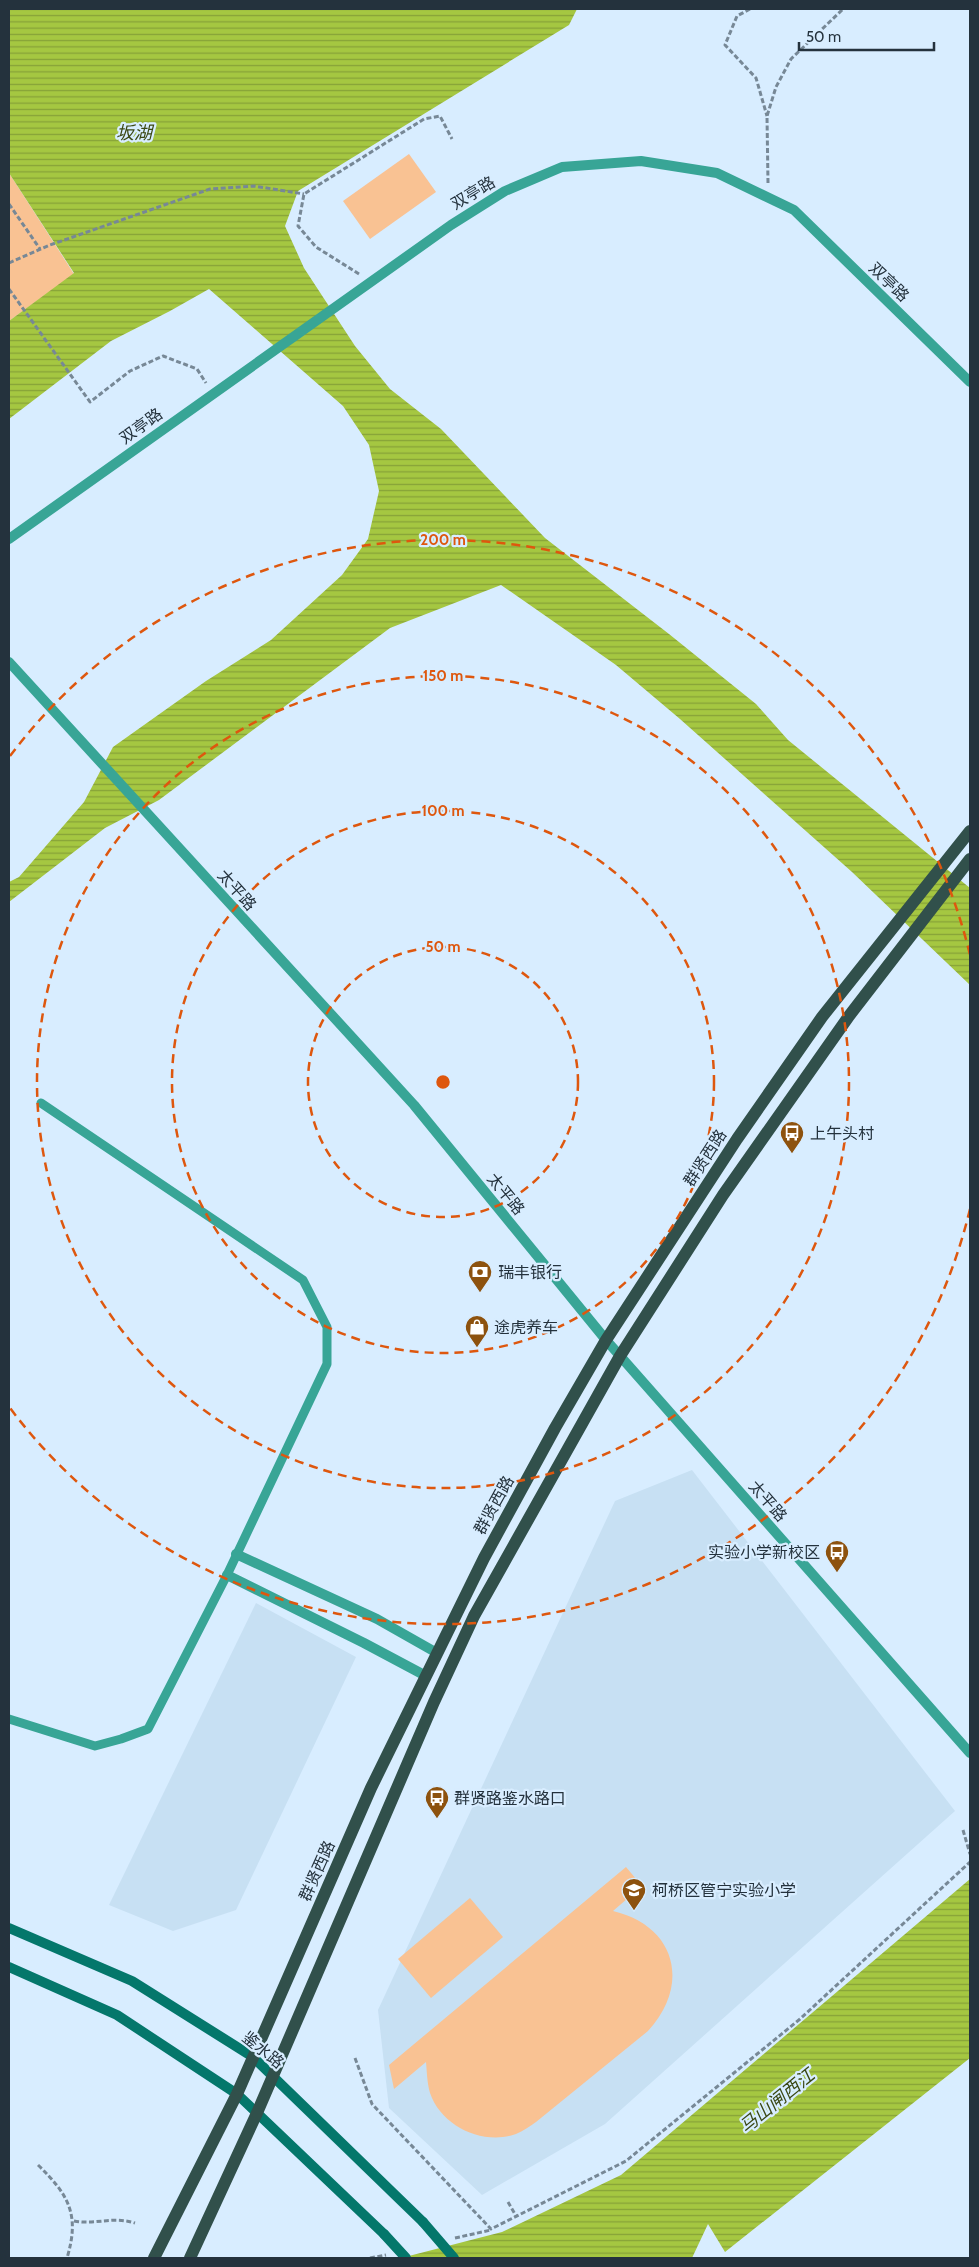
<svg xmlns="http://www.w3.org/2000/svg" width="979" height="2267" font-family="Cabin,'Noto Sans SC',sans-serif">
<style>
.built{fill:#c7e0f3}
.park{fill:#f9c293}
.water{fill:url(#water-rules)}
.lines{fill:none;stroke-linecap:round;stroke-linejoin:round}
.path{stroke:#778896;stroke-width:3;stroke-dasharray:5 2.5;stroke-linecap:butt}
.lane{stroke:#38a596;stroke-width:9}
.street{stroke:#38a596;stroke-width:10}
.secondary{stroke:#04776b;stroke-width:10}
.primary{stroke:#31504b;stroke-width:12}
.secondary-bridge{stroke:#04776b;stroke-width:10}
.ring{fill:none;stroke:#de570e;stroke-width:2.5;stroke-dasharray:9 6}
.labels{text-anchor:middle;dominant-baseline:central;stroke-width:4.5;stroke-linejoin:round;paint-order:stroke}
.street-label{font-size:16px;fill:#24323d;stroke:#d8edff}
.poi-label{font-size:16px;fill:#24323d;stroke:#d8edff;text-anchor:start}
.water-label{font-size:18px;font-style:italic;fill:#3a4713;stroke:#d8edff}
.centre{fill:#de570e;stroke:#d8edff;stroke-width:2.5}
.ring-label{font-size:15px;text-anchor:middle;font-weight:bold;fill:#de570e;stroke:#d8edff;stroke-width:4.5;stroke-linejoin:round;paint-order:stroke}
</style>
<defs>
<pattern id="water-rules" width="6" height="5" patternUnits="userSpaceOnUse" patternTransform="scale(1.25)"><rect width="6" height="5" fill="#a5c741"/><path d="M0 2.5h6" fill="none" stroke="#86a238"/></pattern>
</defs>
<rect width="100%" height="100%" fill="#d8edff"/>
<g class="built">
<path d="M692,1470L955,1811L605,2124L482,2195L389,2108L378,2010L615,1501Z"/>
<path d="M256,1603L356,1657L236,1910L173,1931L109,1905Z"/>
</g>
<g class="park">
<path d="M409,154L436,192L370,239L343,201Z"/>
<path d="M9,173L74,274L9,321Z"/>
<path d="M626,1867L642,1886L613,1911C676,1926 691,1984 648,2031L536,2122C530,2126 523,2131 516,2134C483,2146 441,2126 430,2093C427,2082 427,2073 426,2062L394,2089L389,2065Z"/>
<path d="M470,1898L503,1937L431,1998L398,1959Z"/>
</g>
<g class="water">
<path d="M9,9H577L569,25L298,191L285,226L304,268L355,346L390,389L441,429L545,538L669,634L756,704L788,740L970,888V985L852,872L680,719L616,665L501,585L390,628L159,800L105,828L9,902V882L19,877L84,802L113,747L206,681L271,640L342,575L368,539L379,491L369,445L343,406L209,289L170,311L111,341L9,419V321L74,273L9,173Z"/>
<path d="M970,1879V2058L725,2252L708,2224L692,2258H401L502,2232L621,2175Z"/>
</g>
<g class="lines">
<g class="path">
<path d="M750,9L737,16L725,45L756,78L767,116"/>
<path d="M768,183L767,116L776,87L791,59L843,9"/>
<path d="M9,204L40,249"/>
<path d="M9,263L50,245L210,189L254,186L304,194"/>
<path d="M359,274L316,247L298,226L304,194L424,119L440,116L452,139"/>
<path d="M9,289L90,402L130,371L163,356L197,369L206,383"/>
<path d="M963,1830L970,1854"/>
<path d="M355,2058L372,2104L491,2229L626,2161L800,2019L970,1862"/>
<path d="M38,2165C69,2195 80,2215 67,2258"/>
<path d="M508,2202L516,2216"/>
<path d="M74,2221C97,2225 112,2216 135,2223"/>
<path d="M455,2238L491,2230"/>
<path d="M370,2258L386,2255"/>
</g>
<path class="lane" d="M9,1719L95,1746L121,1739L148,1729L227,1575L327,1364V1327L303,1280L41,1103"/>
<g class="street">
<path d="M9,539L451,225L505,191L562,167L641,161L717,173L794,210L970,382"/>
<path d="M9,662L414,1105L606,1340L970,1753"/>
<path d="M236,1554L377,1619L437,1653"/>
<path d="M227,1575L364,1643L426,1676"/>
</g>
<g class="secondary">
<path d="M9,1928L132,1981L253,2057L423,2222"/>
<path d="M9,1967L117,2015L237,2094L384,2234"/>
</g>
<g class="primary">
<path d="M154,2258L237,2094L371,1788L484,1558L555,1428L606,1340L737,1139L822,1017L970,831"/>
<path d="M190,2258L257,2113L434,1702L474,1616L620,1356L723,1195L849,1016L970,859"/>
</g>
<g class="secondary-bridge">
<path d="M423,2222L454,2258"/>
<path d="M384,2234L406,2258"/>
</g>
</g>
<g class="ring">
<circle cx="443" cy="1082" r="135"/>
<circle cx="443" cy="1082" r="271"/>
<circle cx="443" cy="1082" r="406"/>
<path d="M970 1209A542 542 0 0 1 10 1408M10 756A542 542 0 0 1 970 955"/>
</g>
<defs>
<g id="bus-pin" transform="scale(1.25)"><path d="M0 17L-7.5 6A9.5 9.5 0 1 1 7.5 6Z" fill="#8d520e" stroke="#d8edff"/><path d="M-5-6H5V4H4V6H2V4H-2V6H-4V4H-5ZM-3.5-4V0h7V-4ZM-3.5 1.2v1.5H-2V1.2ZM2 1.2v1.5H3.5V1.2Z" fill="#fff"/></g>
<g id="bank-pin" transform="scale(1.25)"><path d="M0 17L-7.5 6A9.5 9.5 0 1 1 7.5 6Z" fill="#8d520e" stroke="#d8edff"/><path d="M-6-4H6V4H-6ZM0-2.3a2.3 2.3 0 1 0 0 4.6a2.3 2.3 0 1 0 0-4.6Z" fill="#fff"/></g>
<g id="shop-pin" transform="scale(1.25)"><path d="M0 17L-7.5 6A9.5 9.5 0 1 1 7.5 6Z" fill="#8d520e" stroke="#d8edff"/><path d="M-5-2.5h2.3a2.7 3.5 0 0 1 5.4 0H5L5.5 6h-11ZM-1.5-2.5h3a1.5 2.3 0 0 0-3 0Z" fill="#fff"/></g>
<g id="school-pin" transform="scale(1.25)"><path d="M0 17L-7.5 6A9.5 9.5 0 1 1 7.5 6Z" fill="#8d520e" stroke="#d8edff"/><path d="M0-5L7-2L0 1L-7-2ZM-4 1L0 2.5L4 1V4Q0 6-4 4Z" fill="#fff"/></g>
</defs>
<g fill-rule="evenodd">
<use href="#bus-pin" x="792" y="1133"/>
<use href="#bank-pin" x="480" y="1272"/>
<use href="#shop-pin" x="477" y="1327"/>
<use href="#bus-pin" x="837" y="1552"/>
<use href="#bus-pin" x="437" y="1798"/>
<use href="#school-pin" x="634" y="1890"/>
</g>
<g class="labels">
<g class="street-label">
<text transform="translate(473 193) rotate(-31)">双亭路</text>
<text transform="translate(889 282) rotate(44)">双亭路</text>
<text transform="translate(141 426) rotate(-36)">双亭路</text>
<text transform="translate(237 890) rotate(48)">太平路</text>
<text transform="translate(705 1158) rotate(-57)">群贤西路</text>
<text transform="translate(506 1194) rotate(51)">太平路</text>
<text transform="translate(768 1501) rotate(49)">太平路</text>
<text transform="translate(494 1505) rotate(-61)">群贤西路</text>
<text transform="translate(317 1871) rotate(-66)">群贤西路</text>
<text transform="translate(263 2050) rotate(39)">鉴水路</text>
</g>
<g class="poi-label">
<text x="810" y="1133">上午头村</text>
<text x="498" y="1272">瑞丰银行</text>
<text x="494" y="1327">途虎养车</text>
<text x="820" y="1552" text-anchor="end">实验小学新校区</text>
<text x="454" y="1798">群贤路鉴水路口</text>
<text x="652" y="1890">柯桥区管宁实验小学</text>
</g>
<g class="water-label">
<text x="134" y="133">坂湖</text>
<text transform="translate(777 2101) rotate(-39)">马山闸西江</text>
</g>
</g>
<circle cx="443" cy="1082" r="8" class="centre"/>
<g class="ring-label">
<text x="443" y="545">200 m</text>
<text x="443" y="681">150 m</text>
<text x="443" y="816">100 m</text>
<text x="443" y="952">50 m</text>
</g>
<rect width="979" height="2267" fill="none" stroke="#24323d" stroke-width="20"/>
<path d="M799 42v8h135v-8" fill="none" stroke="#24323d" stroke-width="2.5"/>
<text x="806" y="42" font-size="15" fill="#24323d" stroke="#d8edff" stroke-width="4" paint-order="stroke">50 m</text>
</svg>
